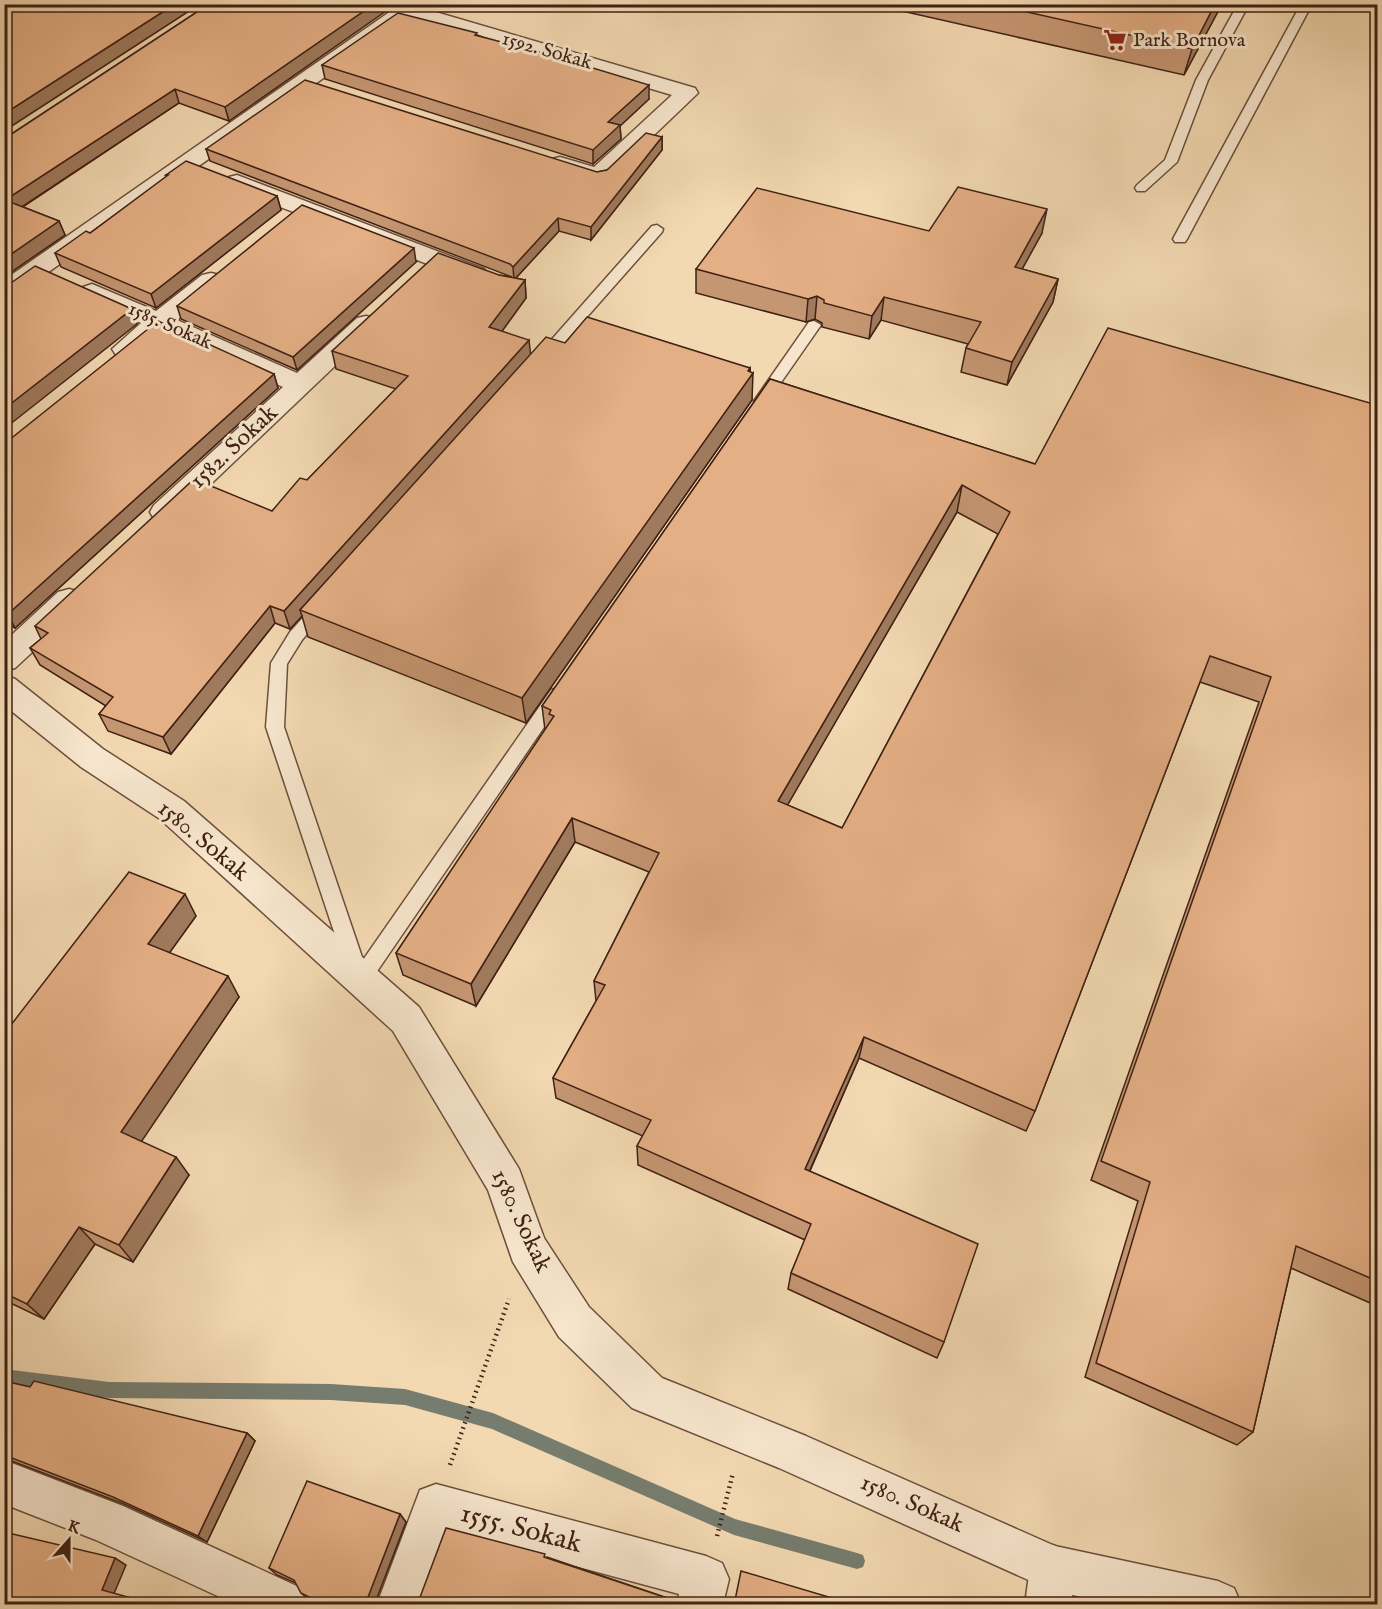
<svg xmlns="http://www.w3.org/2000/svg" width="1382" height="1609" font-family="'IM FELL English',serif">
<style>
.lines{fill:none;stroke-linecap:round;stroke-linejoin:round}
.stream{fill:#767d6f;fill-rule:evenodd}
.service-casing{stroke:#6c4f3c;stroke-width:3}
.minor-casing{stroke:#6c4f3c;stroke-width:3}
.tertiary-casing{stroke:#6c4f3c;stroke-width:3}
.path{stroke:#3f2114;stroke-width:4.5;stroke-dasharray:1.5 4;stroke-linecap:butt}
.service{fill:#f7e6cd;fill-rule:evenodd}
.minor{fill:#f7e6cd;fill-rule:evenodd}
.tertiary{fill:#f7e6cd;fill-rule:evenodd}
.wall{fill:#c59672;stroke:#3f2114;stroke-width:1.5;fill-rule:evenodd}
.shaded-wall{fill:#a07a5d;stroke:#3f2114;stroke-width:1.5}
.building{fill:#e5af85;stroke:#3f2114;stroke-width:1.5;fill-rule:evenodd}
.labels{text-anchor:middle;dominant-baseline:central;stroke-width:6;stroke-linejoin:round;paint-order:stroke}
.far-poi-label{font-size:20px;fill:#3f2114;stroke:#f7e6cd;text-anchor:start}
.far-street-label{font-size:20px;fill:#3f2114;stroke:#f7e6cd}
.street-label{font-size:24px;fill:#3f2114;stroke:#f7e6cd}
.near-street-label{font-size:28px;fill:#3f2114;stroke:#f7e6cd}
</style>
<rect width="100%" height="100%" fill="#f3d9b2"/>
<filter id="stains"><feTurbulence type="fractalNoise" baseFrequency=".00333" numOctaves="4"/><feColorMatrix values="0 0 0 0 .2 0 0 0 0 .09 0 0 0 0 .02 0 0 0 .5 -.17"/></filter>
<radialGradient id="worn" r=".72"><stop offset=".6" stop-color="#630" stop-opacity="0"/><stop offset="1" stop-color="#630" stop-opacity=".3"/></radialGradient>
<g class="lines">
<path class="stream" d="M4,1369L109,1382L331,1384L405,1389L493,1413L735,1519L857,1553L863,1555L865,1561L863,1567L857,1569L734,1535L492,1429L405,1405L331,1400L109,1398L4,1385Z"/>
<g class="service-casing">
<g id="service">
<path d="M1238,4H1249L1208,80L1177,162L1145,191H1137L1135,188L1137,185L1165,160L1196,80Z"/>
<path d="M1301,4H1312L1187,239L1185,242H1175L1173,239Z"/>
<path d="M657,225L663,229L662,232L548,361H538L536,358L538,355L652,226Z"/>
<path d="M814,321L821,325L766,404H756L754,401L756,398L809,322Z"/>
<path d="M321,602L327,604L329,608L302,640L287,664L284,727L363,960L551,690L557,688L563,690L566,695L367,986L360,989L353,986L350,980L266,727L271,663L290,632L315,604Z"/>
</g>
</g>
<g class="minor-casing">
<g id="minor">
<path d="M401,4H425L422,8L695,88L698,93L606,181C589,185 568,174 552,169L549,164L552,159L560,157L594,167L672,95L410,17L13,297L4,299V280Z"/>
<path d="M237,175L484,269L487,274L484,279L475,281L466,279L229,187L225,182L229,177Z"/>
<path d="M211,273L220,275L223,280L220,285L177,320L297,373L357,318L366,316L375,318L379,324L174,519L164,522L154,519L150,512L154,505L283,387L161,332C147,344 135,360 116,355L112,349L141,323L83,297L80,292L83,287L92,284L156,311L202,275Z"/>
<path d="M69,589L80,592L84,600L80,608L15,668L4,671V642L58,592Z"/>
<path d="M4,1460L123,1506L301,1588L308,1604H235L96,1540L4,1504Z"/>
<path d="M436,1484L706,1556L722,1563L729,1579L723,1604H677L679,1594L449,1532L423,1604H377L420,1490Z"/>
<path d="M1053,1545L1069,1552L1076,1568L1071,1604H1025L1030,1568L1037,1552Z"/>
</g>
</g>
<g class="tertiary-casing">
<path id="tertiary" d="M4,675L15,679L103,749L184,801L419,1007L519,1169L544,1238L589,1307L662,1378L806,1436L1055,1546L1218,1581L1234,1588L1241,1604H1116L1053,1591L779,1468L632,1408L559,1337L513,1262L488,1190L393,1031L160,819L81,767L4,705Z"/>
</g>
<g class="path">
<path d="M450,1465L509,1299"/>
<path d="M717,1536L733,1473"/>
</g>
<use href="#service" class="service"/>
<use href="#minor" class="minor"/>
<use href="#tertiary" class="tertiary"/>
</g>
<g class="wall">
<path d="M209,4L229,121L179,103L23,207L59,221L65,235L4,277L7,137Z"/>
<path d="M871,4H1222L1184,75Z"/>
<path d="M477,35L649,99L620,126L621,139L593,164L325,79L322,65Z"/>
<path d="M662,137V150L591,240L559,231L516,278L525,280L526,298L502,331L531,354L565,343L750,368L752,400L526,723L308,637L302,616L290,629L275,623L171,754L108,731L99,714L106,706L40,665L30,648L41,639L35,626L272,511L307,480L396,389L336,369L332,351L499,275L512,277L210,161L206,149L597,172L607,170Z"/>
<path d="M166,175L277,196L281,210L156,308L61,267L55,253L90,233L167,177Z"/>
<path d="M929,231L1042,233L1022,269L1058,279L1053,302L1007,385L961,372L966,348L968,344L881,320L869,339L822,327V323L815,319L806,322L696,293V269Z"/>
<path d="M416,262L297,370L181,319L177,306Z"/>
<path d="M274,374L278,388L15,628L4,622V441Z"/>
<path d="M770,379L1035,464L1377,405V1306L1291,1268L1253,1432L1237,1445L1085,1377L1138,1201L1091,1180L1259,702L1200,682L1035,1111L1026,1131L859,1058L810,1171L944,1342L937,1358L788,1289L791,1273L805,1240L638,1165L637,1146L643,1136L556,1098L553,1078L596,1001L594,981L649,872L575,842L476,1006L403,975L396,953L545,730L542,706ZM957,512L998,534L842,828L787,805Z"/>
<path d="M196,916L169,953L239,997L141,1141L189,1175L133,1262L95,1244L44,1319L4,1300V1034Z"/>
<path d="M4,1381L30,1387L247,1433L255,1441L207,1542L124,1504L4,1458Z"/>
<path d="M400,1514L406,1522L376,1600H419L547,1557L688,1605H320L308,1599L301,1593L296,1583L277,1575L269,1568Z"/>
</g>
<g class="shaded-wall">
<path d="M175,4H200L4,131V114Z"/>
<path d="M374,4H396L229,121L225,107Z"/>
<path d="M1215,4H1222L1184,75L1192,49Z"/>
<path d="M649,85V99L620,126L621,139L593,164V150L608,122Z"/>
<path d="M175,89L179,103L11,214L5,200Z"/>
<path d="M662,137V150L591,240V227Z"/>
<path d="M277,196L281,210L156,308L151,294Z"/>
<path d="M1047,209L1042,233L1010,291L1015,267Z"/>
<path d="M558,218L559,231L514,280L513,267Z"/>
<path d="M59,221L65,235L4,277V259Z"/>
<path d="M414,248L416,262L297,370L293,357Z"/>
<path d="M1058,279L1053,302L1007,385L1012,362Z"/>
<path d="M525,280L526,298L492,345L489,327Z"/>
<path d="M817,296L815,319L806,322L808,299Z"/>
<path d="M884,297L881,320L869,339L872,316Z"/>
<path d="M132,309L137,324L4,429V409Z"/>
<path d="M529,340L531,358L300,610L302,616L290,629L284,611Z"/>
<path d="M750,368V377L753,373L752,400L526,723L522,698Z"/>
<path d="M274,374L278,388L15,628L8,614Z"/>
<path d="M962,485L957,512L776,825L778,801Z"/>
<path d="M270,606L275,623L171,754L163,737Z"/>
<path d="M572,818L575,842L476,1006L471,984Z"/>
<path d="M185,894L196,916L160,966L148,944Z"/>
<path d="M228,976L239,997L135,1151L121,1132Z"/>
<path d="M864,1037L859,1058L802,1188L805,1169Z"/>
<path d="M176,1157L189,1175L133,1262L119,1245Z"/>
<path d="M79,1227L95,1244L44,1319L27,1304Z"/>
<path d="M247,1433L255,1441L207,1542L198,1536Z"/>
<path d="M400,1514L406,1522L375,1603L371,1600L368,1597Z"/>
<path d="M115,1558L126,1565L113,1596L102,1590Z"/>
</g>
<g class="building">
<path d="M13,4H175L4,114V9L7,8Z"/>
<path d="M209,4H374L225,107L175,89L5,200L59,221L4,259V138L7,137Z"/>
<path d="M992,4H1215L1192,49Z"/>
<path d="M398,13L477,33L475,35L550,55L649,85L608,122L620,125L593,150L322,65Z"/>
<path d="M305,80L597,172L607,170L646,133L662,137L591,227L558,218L513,267L510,264L206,149Z"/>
<path d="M186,161L277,196L151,294L55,253L86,231L90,233L168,175H166Z"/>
<path d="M958,187L1047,209L1015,267L1058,279L1012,362L966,348L981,322L884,297L872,316L824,303V300L817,296L808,299L696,269L757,188L929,231Z"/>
<path d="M302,205L414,248L293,357L177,306Z"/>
<path d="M438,253L499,275L525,280L489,327L529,340L284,611L270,606L163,737L99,714L113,697L30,648L48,633L35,626L194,479L272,511L300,478L307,480L408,376L332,351Z"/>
<path d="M35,266L132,309L4,409V285H8Z"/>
<path d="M587,317L750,368L748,371L753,373L522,698L300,610L546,337L565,343Z"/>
<path d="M158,321L274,374L8,614L4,613V441L9,440Z"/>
<path d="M1108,328L1377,405V1281L1296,1246L1253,1432L1096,1363L1150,1182L1101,1161L1271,677L1210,656L1035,1111L864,1037L805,1169L978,1244L944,1342L791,1273L811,1224L637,1146L651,1120L553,1078L605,985L594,981L659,853L572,818L471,984L396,953L554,716L549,714L551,710L542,706L770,379L1035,464ZM962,485L1010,512L842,828L778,801Z"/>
<path d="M129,872L185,894L148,944L228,976L121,1132L176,1157L119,1245L79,1227L27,1304L4,1293V1034Z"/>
<path d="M4,1381L30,1387L34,1381L247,1433L198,1536L113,1497L4,1455Z"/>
<path d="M307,1481L400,1514L368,1597L371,1600H419L446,1528L545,1554L544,1557L688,1605H325L301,1593L294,1580L269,1568Z"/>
<path d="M4,1532L115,1558L102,1590L157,1605H4Z"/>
<path d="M741,1571L832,1598L830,1605H734Z"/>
</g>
<defs>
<g id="supermarket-bare" transform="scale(1.8)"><path d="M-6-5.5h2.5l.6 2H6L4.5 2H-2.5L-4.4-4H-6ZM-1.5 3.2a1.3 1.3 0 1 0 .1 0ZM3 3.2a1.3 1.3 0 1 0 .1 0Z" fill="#8f2418" stroke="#f7e6cd" stroke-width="2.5" paint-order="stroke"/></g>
</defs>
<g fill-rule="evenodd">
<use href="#supermarket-bare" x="1115" y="40"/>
</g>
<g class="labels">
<g class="far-poi-label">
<text x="1133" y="40">Park Bornova</text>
</g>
<g class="far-street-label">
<text transform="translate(547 51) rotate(16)">1592. Sokak</text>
<text transform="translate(170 326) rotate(24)">1585. Sokak</text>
</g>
<g class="street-label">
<text transform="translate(234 447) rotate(-43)">1582. Sokak</text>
<text transform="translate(203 841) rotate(40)">1580. Sokak</text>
<text transform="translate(521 1221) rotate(65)">1580. Sokak</text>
<text transform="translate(912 1504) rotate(24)">1580. Sokak</text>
</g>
<g class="near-street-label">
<text transform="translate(521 1529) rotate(15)">1555. Sokak</text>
</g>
</g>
<rect width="1382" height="1609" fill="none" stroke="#f3d9b2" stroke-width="24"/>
<rect x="6" y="6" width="1370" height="1597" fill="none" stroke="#3f2114" stroke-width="3"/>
<rect x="12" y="12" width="1358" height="1585" fill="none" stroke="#3f2114" stroke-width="1.5"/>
<g transform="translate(69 1540) rotate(21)" stroke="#f7e6cd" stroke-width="4.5" paint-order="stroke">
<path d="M0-4.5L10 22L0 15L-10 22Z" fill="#3f2114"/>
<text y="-9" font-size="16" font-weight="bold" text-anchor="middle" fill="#3f2114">K</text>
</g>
<rect width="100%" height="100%" filter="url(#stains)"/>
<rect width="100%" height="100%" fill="url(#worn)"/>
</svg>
